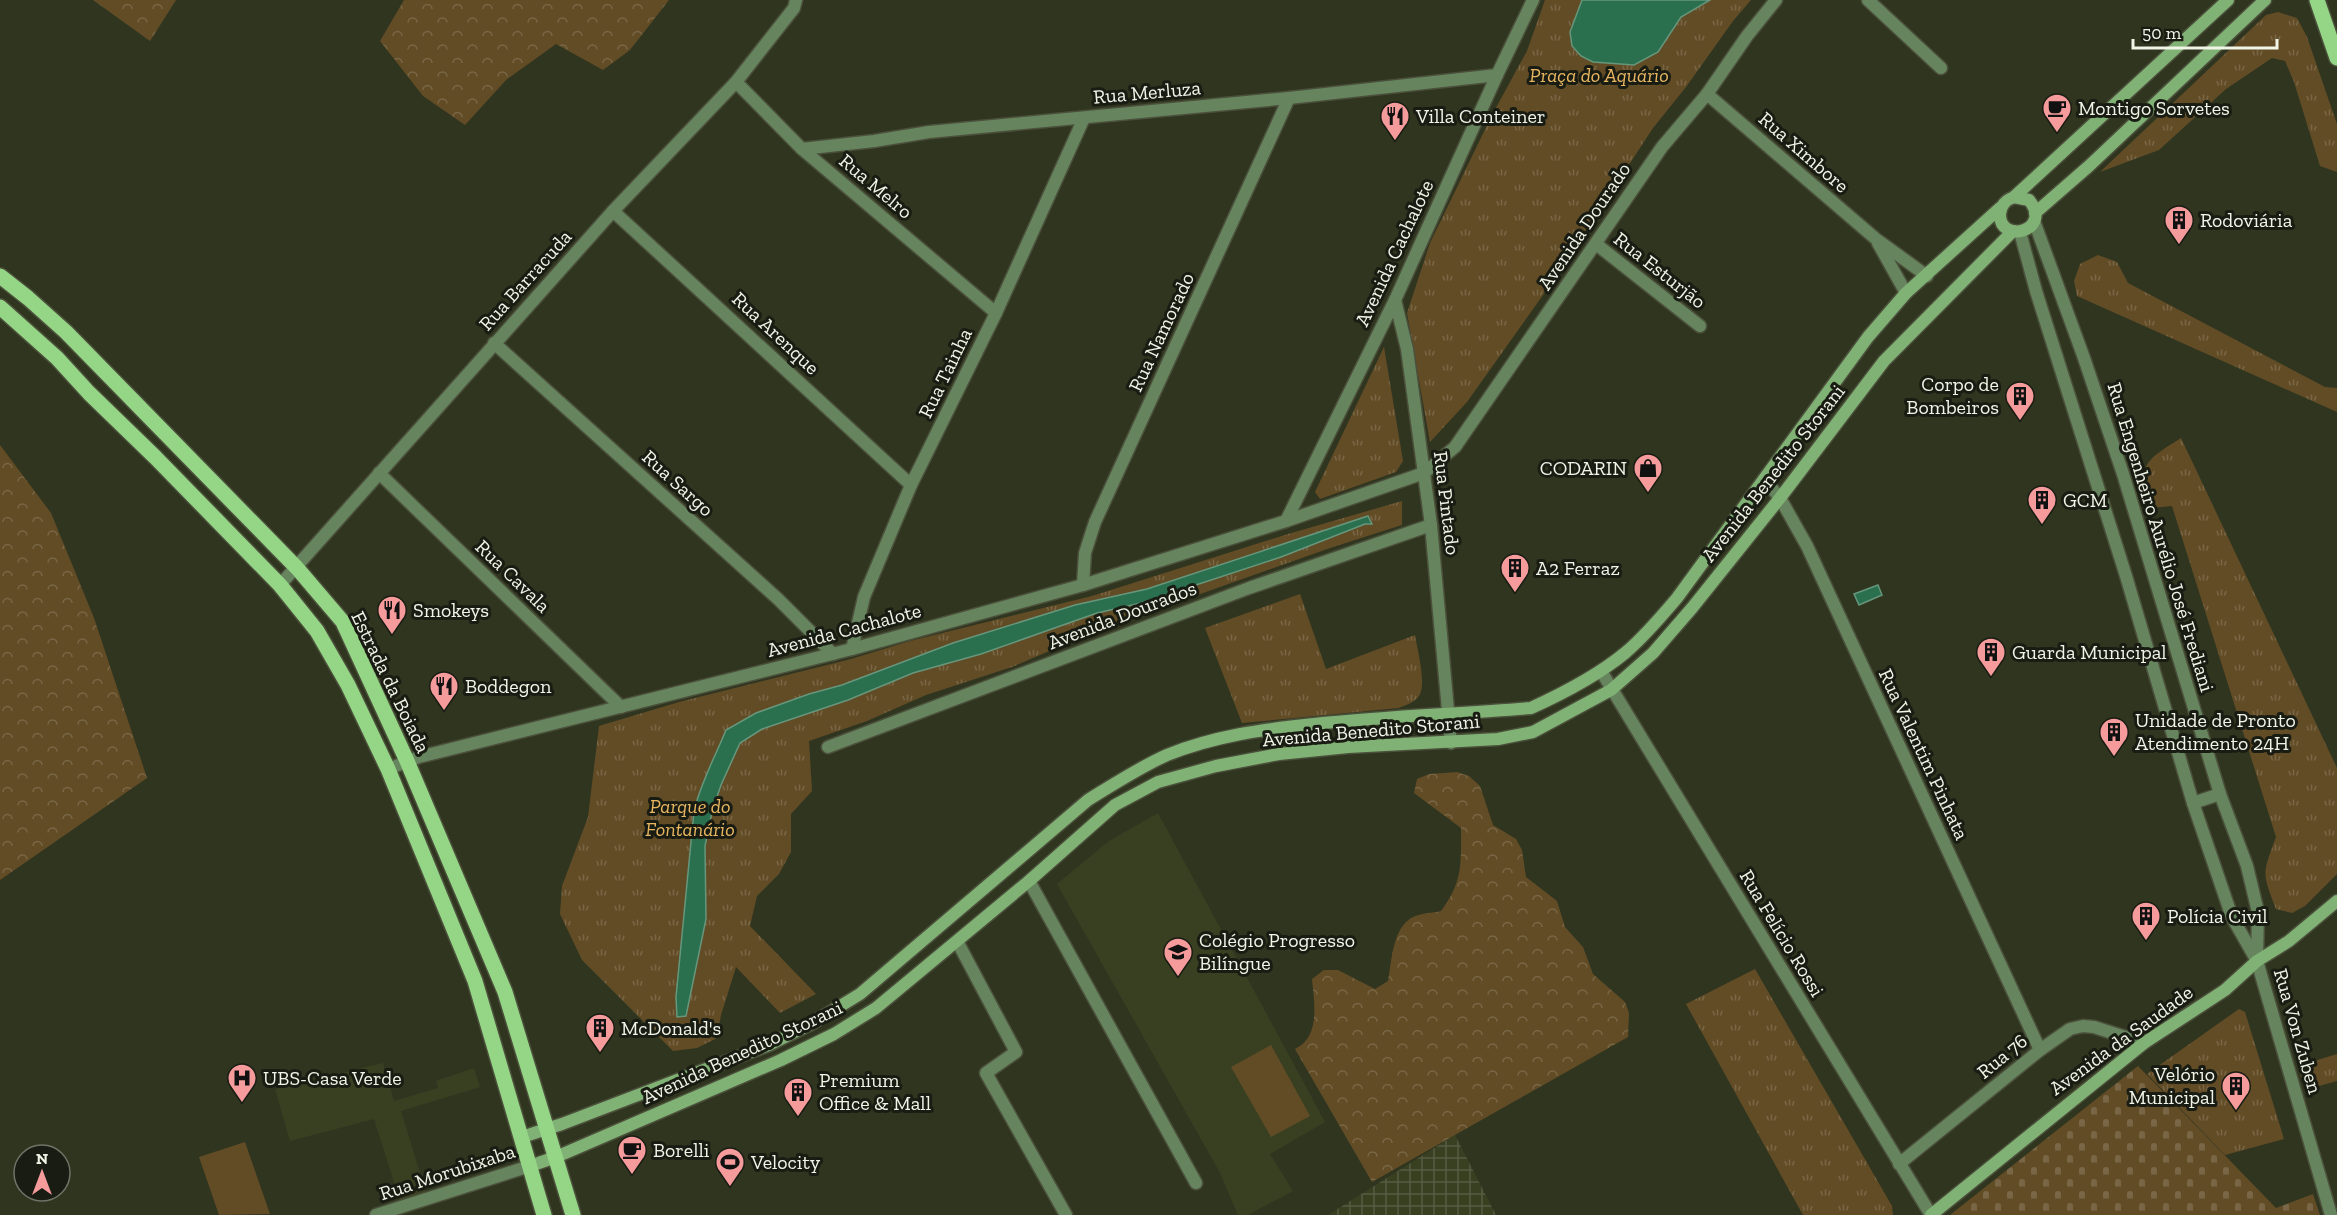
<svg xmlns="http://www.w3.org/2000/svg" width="2337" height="1215" font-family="'Zilla Slab',serif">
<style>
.built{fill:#394022}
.industrial{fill:url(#industrial-grid)}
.grass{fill:url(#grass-tufts)}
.forest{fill:url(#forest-crowns)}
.cemetery{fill:url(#cemetery-stones)}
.garden{fill:#624c26}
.water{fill:#2a6f4e;stroke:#66977c;stroke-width:1.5}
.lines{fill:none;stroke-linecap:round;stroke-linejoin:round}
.street-casing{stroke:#4b503b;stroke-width:15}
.secondary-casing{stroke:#4b503b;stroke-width:15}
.primary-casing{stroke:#4b503b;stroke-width:18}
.street{stroke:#66845e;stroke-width:12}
.secondary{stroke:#81b275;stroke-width:12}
.primary{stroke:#95d586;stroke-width:15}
.labels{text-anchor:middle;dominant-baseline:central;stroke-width:6;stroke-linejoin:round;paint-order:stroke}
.park-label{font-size:20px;font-style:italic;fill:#e9b762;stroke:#191c12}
.street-label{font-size:20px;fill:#f1f5e7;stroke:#191c12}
.poi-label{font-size:20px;fill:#f1f5e7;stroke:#191c12;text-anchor:start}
</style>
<defs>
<pattern id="industrial-grid" width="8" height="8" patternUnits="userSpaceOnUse" patternTransform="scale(1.5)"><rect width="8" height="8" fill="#394022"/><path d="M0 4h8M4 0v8" fill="none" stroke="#565c42"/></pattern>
<pattern id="grass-tufts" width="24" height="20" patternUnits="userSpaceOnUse" patternTransform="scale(1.5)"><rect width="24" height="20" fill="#624c26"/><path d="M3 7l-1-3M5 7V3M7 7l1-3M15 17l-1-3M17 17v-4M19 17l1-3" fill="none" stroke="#796646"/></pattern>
<pattern id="forest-crowns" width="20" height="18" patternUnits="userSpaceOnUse" patternTransform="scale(1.5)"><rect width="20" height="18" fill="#624c26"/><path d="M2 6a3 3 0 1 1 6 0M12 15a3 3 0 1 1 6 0" fill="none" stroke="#796646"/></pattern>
<pattern id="cemetery-stones" width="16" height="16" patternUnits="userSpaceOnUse" patternTransform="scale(1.5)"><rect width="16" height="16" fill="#624c26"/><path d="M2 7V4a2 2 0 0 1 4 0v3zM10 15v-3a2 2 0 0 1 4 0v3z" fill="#796646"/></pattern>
</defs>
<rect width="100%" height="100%" fill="#30351f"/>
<g class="built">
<path d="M1158,813L1325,1122L1270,1154L1293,1191L1248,1215H1238L1219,1171L1057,884L1109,841Z"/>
<path d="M383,1063L394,1101L438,1088L436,1081L474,1068L480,1087L401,1111L426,1193L400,1201L374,1119L290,1141L275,1089Z"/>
</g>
<path class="industrial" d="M1455,1135L1496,1215H1328Z"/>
<g class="grass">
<path d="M1545,0H1751L1733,21L1686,87L1653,128L1553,281L1467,402L1430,442L1407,313L1430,243L1492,115L1527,51Z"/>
<path d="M2278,12L2297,18L2307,37L2337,124V172L2320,166L2294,82L2285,61L2272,58L2226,89L2159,150L2100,172L2266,15Z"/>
<path d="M2098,255L2117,262L2128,283L2325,387L2337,388V412L2077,296L2074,281L2080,264Z"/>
<path d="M1384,347L1403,461L1396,472L1320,499L1315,492Z"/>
<path d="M2181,438L2337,768V874L2305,906L2292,913L2276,909C2262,872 2262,875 2276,837L2172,506L2151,508C2136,464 2145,461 2181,438Z"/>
<path d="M1402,501V525L1330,548L1096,631L1012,667L926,695L867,721L809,741L812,791L791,814V852L779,874L757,896L750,926L816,994L780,1013L736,967L721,1015L717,1038L697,1048L673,1051L582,960L560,914L562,886L588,817L599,726L679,702L851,659L910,641L1092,596L1288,534Z"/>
<path d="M1300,594L1326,669L1415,635C1417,649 1427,684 1419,696C1415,702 1406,705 1399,708L1242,723L1205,628Z"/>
<path d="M1755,969L1892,1206L1893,1215H1803L1686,1004Z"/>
<path d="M2239,1009L2245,1012L2284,1139L2225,1155L2147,1074Z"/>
<path d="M2337,1054V1081L2305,1090L2298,1066Z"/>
</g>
<g class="forest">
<path d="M93,0H176L150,41Z"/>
<path d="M404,0H669L630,50L603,70L556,44L506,80L465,125L423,96L380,41Z"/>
<path d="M0,445L51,513L94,618L147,778L0,880Z"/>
<path d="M1457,772L1469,776L1480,786L1493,825L1516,839L1522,850L1526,877L1557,901L1565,927L1583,947L1593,974L1625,1002L1629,1013L1628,1037L1372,1182L1295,1049C1321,1037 1314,1001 1312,979L1324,970H1338L1375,989L1388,981C1392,961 1392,928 1413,917C1421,913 1433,913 1441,911C1463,881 1461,864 1461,828L1414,793L1417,779L1429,774Z"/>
</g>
<path class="cemetery" d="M2138,1066L2276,1208L2313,1194L2320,1215H1950Z"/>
<g class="garden">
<path d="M1271,1045L1310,1116L1271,1137L1231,1067Z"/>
<path d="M245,1142L270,1214L219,1215L199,1157Z"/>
</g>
<g class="water">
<path d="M1582,0H1710L1681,17L1658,52L1634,65L1593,62L1581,56L1572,46L1570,32Z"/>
<path d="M1368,516L1372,524H1365L1281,557L1141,603L1097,613L981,654L913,673L848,700L762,729L740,743L721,785L712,812L705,846L706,919L686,1016L677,1017L676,997L694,811C701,782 715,757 726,730L756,713L809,694L842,685L953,643L1075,605L1147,589Z"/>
<path d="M1878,585L1882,595L1859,605L1854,594Z"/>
</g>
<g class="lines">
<g class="street-casing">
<g id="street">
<path d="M1868,0L1941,68"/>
<path d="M736,82L802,149L996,313"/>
<path d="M1707,94L1876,239L1927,276"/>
<path d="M802,149L874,141L929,132L1289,98L1497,75"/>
<path d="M613,211L911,485"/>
<path d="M2034,221L2084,358L2123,474L2220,794L2247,866L2258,912L2257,959"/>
<path d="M2020,232L2036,291L2126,576L2193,803L2232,917L2257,961L2331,1215"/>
<path d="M1878,243L1906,293"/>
<path d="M1596,244L1700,326"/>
<path d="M1395,300L1407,349L1431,525L1451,743"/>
<path d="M494,343L778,599L833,654"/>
<path d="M379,473L621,707"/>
<path d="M1764,479L1780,498L1807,546L2040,1050"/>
<path d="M1286,521L1395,300L1497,75L1533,0"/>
<path d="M280,585L613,211L736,82L794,8L796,0"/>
<path d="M1083,585L1085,553L1095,522L1289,98"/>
<path d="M852,649L864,597L911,485L996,313L1084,118"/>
<path d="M1601,671L1931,1215"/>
<path d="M828,747L1249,588L1431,525"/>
<path d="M388,769L419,757L852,649L1083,585L1286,521L1424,473L1455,447L1662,147L1707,94L1747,36L1776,0"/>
<path d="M2193,803L2220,794"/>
<path d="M1029,881L1196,1183"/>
<path d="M957,941L1016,1052L986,1073L1066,1215"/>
<path d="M1899,1164L2040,1050L2070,1029L2083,1026L2094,1027L2144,1043"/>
<path d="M376,1215L530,1166"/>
</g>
</g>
<g class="secondary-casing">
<g id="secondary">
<path d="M2014,197L2029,200C2054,231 1999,245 2000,214C2001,204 2006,200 2014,197L2228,0"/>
<path d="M2035,213L2089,166L2265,0"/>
<path d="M522,1137L562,1124L769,1045L811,1024L860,994L1088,800C1114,784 1140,767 1167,755C1214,736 1264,729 1314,724C1386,716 1459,714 1531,708C1564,693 1597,676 1625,653C1644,637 1661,617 1677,598L1868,337L1906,293L2000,208"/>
<path d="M530,1166L556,1157L781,1060L834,1034L876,1008L1029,881L1115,805L1158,782L1216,766L1279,754L1348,747L1498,739L1533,732L1611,690L1653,653L1692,608L1780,498L1884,361L2013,231"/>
<path d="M1931,1215L2144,1043L2225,990L2257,961L2289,941L2337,901"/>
</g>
</g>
<g class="primary-casing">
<g id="primary">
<path d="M2317,0L2337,58"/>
<path d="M0,276L28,298L66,332L297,568L343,622L407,761L505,992L573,1215"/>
<path d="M0,307L57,358L89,393L155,457L280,585L317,631L348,685L388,769L475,981L544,1215"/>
</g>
</g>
<use href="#street" class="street"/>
<use href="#secondary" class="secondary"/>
<use href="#primary" class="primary"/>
</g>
<defs>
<g id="cafe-pin" transform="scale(1.5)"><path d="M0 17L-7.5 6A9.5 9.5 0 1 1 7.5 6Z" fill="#f59b9c" stroke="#191c12"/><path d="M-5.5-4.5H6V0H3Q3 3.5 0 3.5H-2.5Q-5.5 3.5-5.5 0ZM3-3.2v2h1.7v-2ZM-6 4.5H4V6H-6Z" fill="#111"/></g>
<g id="restaurant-pin" transform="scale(1.5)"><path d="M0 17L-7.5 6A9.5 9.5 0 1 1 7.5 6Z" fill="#f59b9c" stroke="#191c12"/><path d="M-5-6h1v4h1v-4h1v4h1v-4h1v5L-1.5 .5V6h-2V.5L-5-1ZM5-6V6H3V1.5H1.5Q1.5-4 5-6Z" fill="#111"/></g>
<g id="building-pin" transform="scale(1.5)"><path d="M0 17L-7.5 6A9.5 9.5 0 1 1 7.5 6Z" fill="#f59b9c" stroke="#191c12"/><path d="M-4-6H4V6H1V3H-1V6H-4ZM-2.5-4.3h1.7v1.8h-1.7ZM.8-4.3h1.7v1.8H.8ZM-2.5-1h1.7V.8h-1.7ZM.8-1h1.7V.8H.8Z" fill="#111"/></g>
<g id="shop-pin" transform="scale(1.5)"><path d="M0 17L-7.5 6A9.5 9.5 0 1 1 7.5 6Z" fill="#f59b9c" stroke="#191c12"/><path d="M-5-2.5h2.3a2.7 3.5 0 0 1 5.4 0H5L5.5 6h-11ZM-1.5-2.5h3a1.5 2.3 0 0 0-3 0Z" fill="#111"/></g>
<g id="school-pin" transform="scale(1.5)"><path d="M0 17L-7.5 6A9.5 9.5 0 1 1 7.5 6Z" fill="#f59b9c" stroke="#191c12"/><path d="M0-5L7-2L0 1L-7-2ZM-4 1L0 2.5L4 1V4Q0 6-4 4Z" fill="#111"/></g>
<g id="hospital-pin" transform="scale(1.5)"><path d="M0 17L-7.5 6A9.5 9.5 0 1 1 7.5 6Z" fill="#f59b9c" stroke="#191c12"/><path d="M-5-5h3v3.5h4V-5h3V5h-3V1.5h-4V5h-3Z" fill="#111"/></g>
<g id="stadium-pin" transform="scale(1.5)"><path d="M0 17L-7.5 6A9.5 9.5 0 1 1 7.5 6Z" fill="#f59b9c" stroke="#191c12"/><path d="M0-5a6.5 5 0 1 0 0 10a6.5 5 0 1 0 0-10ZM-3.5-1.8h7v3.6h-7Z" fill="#111"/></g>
</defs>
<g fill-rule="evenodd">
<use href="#cafe-pin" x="2057" y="108"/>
<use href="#restaurant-pin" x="1395" y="116"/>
<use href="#building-pin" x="2179" y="220"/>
<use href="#building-pin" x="2020" y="396"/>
<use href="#shop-pin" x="1648" y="468"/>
<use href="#building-pin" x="2042" y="500"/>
<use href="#building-pin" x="1515" y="568"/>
<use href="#restaurant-pin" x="392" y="610"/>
<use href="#building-pin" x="1991" y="652"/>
<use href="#restaurant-pin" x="444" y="686"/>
<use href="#building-pin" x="2114" y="732"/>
<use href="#building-pin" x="2146" y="916"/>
<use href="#school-pin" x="1178" y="952"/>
<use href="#building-pin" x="600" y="1028"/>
<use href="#hospital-pin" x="242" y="1078"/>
<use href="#building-pin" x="2236" y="1086"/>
<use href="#building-pin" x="798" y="1092"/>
<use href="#cafe-pin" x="632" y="1150"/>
<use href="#stadium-pin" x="730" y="1162"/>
</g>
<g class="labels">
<g class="park-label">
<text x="1599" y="75">Praça do Aquário</text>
<text x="690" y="806">Parque do<tspan x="690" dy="23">Fontanário</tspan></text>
</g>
<g class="street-label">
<text transform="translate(1147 92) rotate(-5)">Rua Merluza</text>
<text transform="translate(1804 152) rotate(41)">Rua Ximbore</text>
<text transform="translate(876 186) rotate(40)">Rua Melro</text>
<text transform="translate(1584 226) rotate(-56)">Avenida Dourado</text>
<text transform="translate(1394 253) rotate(-65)">Avenida Cachalote</text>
<text transform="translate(1660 270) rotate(38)">Rua Esturjão</text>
<text transform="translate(525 280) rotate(-48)">Rua Barracuda</text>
<text transform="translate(1161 332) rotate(-65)">Rua Namorado</text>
<text transform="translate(776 333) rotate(43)">Rua Arenque</text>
<text transform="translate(945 373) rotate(-64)">Rua Tainha</text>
<text transform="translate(1773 473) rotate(-52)">Avenida Benedito Storani</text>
<text transform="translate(678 483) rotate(42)">Rua Sargo</text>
<text transform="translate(1447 503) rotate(83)">Rua Pintado</text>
<text transform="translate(2161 537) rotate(73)">Rua Engenheiro Aurélio José Frediani</text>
<text transform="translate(513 576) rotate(44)">Rua Cavala</text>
<text transform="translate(1122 615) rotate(-21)">Avenida Dourados</text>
<text transform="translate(844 630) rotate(-15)">Avenida Cachalote</text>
<text transform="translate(391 682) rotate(64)">Estrada da Boiada</text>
<text transform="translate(1371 730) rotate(-5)">Avenida Benedito Storani</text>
<text transform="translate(1924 754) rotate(65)">Rua Valentim Pinhata</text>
<text transform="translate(1782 933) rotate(59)">Rua Felício Rossi</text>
<text transform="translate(2298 1031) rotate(74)">Rua Von Zuben</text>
<text transform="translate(2121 1040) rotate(-36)">Avenida da Saudade</text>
<text transform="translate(742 1052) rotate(-25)">Avenida Benedito Storani</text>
<text transform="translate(2002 1056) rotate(-39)">Rua 76</text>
<text transform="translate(447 1172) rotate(-18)">Rua Morubixaba</text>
</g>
<g class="poi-label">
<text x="2078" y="108">Montigo Sorvetes</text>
<text x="1416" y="116">Villa Conteiner</text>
<text x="2200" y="220">Rodoviária</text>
<text x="1999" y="384" text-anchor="end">Corpo de<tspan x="1999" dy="23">Bombeiros</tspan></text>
<text x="1627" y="468" text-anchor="end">CODARIN</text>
<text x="2063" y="500">GCM</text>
<text x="1536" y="568">A2 Ferraz</text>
<text x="413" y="610">Smokeys</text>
<text x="2012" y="652">Guarda Municipal</text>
<text x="465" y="686">Boddegon</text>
<text x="2135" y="720">Unidade de Pronto<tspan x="2135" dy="23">Atendimento 24H</tspan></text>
<text x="2167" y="916">Polícia Civil</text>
<text x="1199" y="940">Colégio Progresso<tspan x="1199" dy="23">Bilíngue</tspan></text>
<text x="621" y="1028">McDonald's</text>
<text x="2215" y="1074" text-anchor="end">Velório<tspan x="2215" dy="23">Municipal</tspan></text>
<text x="263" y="1078">UBS-Casa Verde</text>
<text x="819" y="1080">Premium<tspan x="819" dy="23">Office &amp; Mall</tspan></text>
<text x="653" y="1150">Borelli</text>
<text x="751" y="1162">Velocity</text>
</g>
</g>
<g transform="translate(42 1173)"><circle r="28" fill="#191c12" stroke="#6f7367" stroke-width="1.5"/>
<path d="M0-4.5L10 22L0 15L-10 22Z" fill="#f59b9c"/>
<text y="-9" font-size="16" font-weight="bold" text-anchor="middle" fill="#f1f5e7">N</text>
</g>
<path d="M2133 39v9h144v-9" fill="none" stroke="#f1f5e7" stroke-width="3"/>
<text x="2142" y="39" font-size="18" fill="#f1f5e7" stroke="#191c12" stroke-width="4.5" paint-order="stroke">50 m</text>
</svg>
